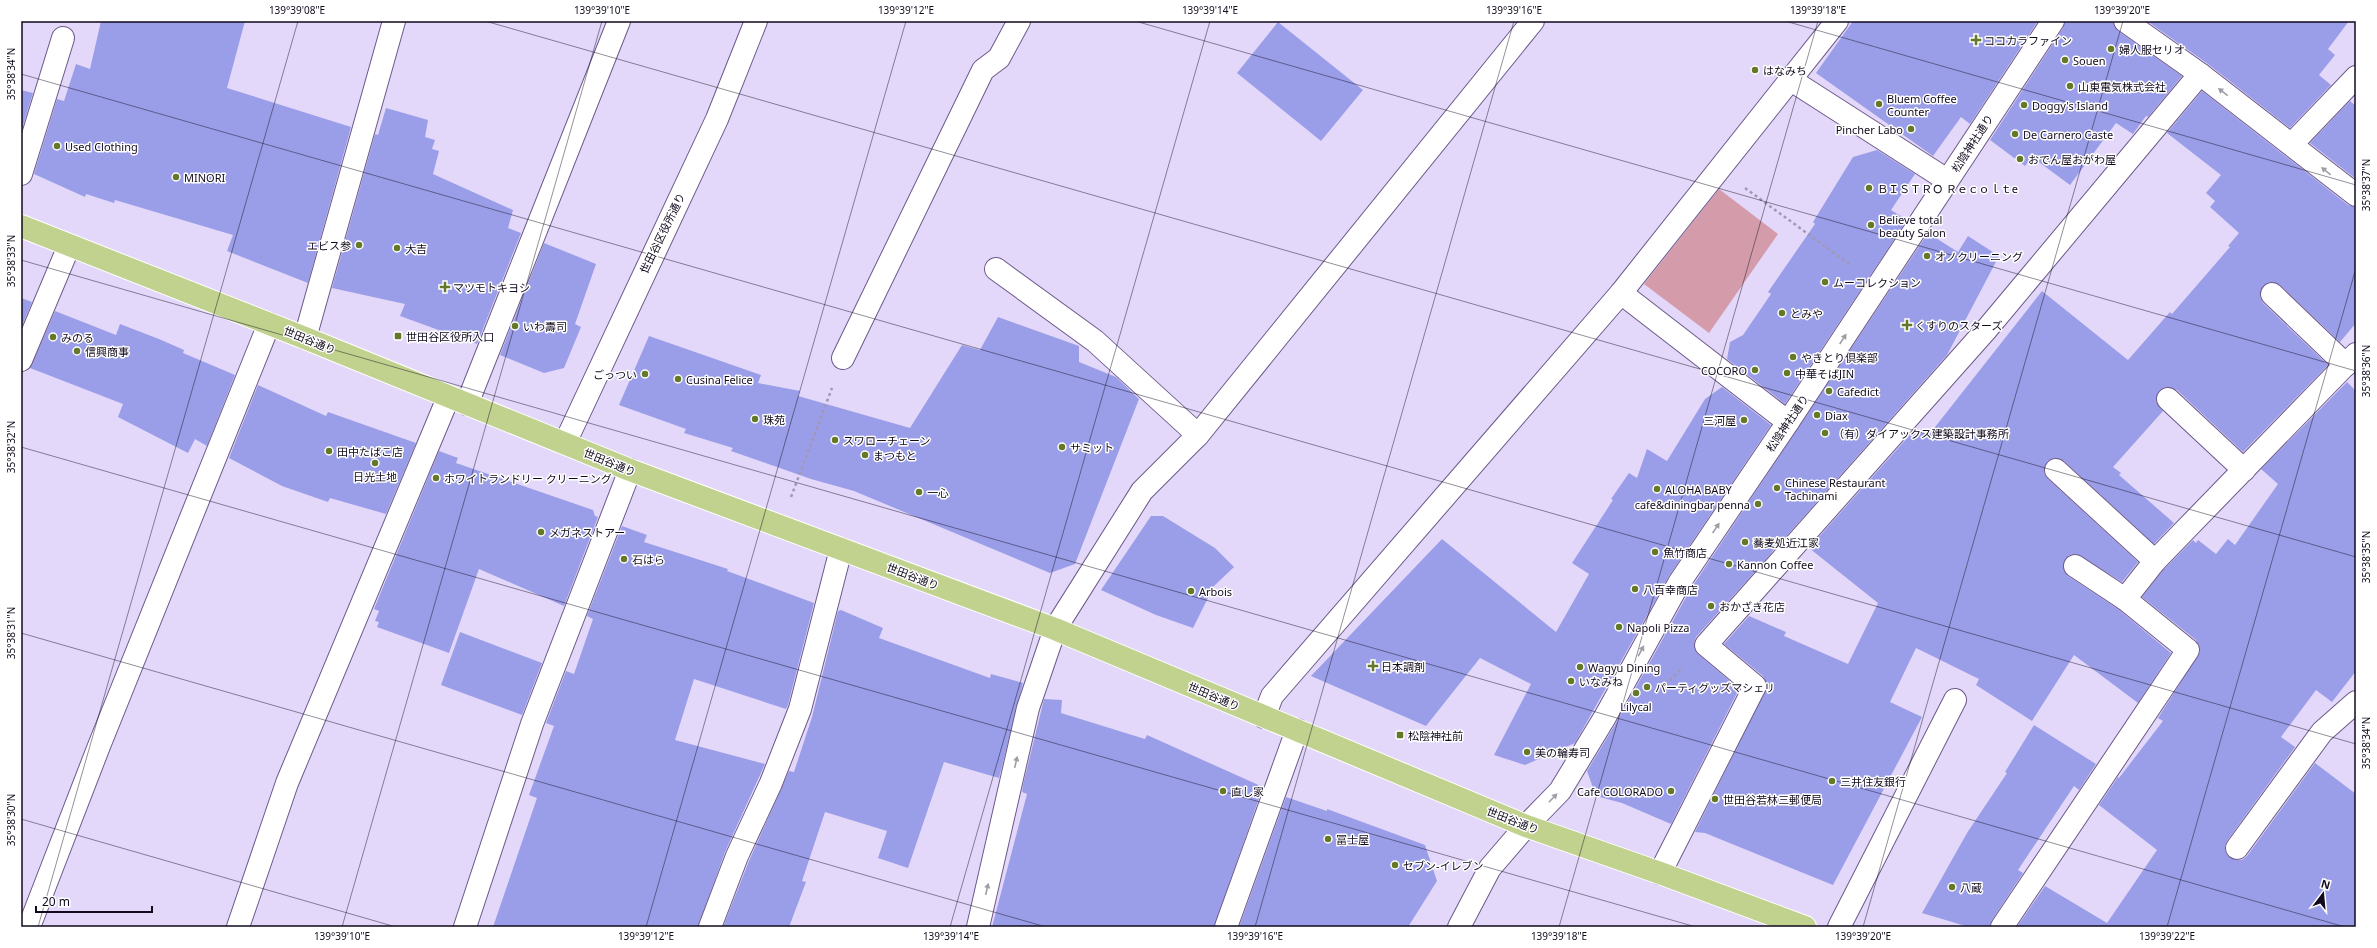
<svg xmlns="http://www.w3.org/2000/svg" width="2377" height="948" font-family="'Noto Sans','Noto Sans JP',sans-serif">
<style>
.green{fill:#d49cab}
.building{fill:#9a9ee8}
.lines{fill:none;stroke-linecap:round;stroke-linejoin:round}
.lane-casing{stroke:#6c598a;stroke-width:24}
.street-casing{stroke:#6c598a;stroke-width:24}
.secondary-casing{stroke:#6c598a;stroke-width:24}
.primary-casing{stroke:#fff;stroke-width:24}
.path{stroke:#a297b4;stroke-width:2.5;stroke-dasharray:3 3;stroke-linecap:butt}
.lane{stroke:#fff;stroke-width:22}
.street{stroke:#fff;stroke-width:22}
.secondary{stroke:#fff;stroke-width:22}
.primary{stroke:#c1d18e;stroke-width:22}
.oneway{fill:#a09da4}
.ticks{fill:none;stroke:#11091c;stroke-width:1;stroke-opacity:0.45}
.poi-dot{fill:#657827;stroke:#fff;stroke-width:1.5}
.labels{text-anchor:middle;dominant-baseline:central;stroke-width:3;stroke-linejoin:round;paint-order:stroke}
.poi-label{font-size:11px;fill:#11091c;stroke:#fff;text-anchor:start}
.street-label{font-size:11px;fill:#11091c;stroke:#fff}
.neatline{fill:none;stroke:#11091c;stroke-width:1.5}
.ticks-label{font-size:10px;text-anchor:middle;fill:#11091c}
</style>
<rect width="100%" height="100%" fill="#e4d8fa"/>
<path class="green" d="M1719,189L1778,234L1709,333L1644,284Z"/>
<g class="building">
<path d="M101,21H245L227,88L351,127L308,283L227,251L233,235L115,200L114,203L86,194L85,197L34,174L57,99L64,101L76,64L90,69Z"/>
<path d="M1853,21H2038L1970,124L1961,117L1933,156L1816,73Z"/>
<path d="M2065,21H2113L2118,31L2182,76L2148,117L2146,116L2133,134L2116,123L2070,185L2032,157L2025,166L1990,140L2063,28Z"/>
<path d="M2147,21H2349L2328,49L2335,55L2319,75L2331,85L2290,128L2208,64Z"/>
<path d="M1278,22L1363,90L1321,141L1237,73Z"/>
<path d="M21,90L33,93L21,132Z"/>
<path d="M2202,91L2348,205L2356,207V323L2340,342L2280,285L2269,282L2263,286L2260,297L2263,303L2328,365L2243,452L2177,390L2165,387L2159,391L2156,402L2163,411L2113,467L2121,473L2119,475L2174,523L2154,544L2064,461L2053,458L2047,462L2044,473L2048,479L2138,562L2122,582L2076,554L2069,555L2063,566L2068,576L2118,609L2171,653L2138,703L2074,655L2032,721L1976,685L1979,679L1916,648L1890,702L1922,717L1833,885L1705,833L1695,832L1767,687L1763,676L1724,644L1749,616L1786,632L1784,636L1848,664L1878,603L1809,548L1916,428L1928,436L2042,291L2128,360L2170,312L2172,314L2230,247L2228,246L2239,233L2210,207L2215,201L2206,193L2221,175L2167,133Z"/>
<path d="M2350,101L2356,106V179L2310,143Z"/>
<path d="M386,108L428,120L425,137L435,140L432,149L439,151L433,174L513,210L508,228L521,233L477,344L400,316L405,304L332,288L375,134L378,135Z"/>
<path d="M1877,150L1915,174L1891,210L1907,220L1785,404L1727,359L1730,342L1743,335L1771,294L1768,292L1815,224L1813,222L1853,157Z"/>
<path d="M1928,233L1958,252L1968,236L1999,256L1947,355L1783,540L1781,539L1769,556L1696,637L1694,643L1698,654L1739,689L1671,824L1622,803L1596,796L1587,771L1616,723L1690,590Z"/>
<path d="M544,243L596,264L575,324L581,327L564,368L544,373L500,355Z"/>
<path d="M21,298L32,302L21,328Z"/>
<path d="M55,311L116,335L120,324L159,339L184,350L183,353L235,375L207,446L195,439L188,453L118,417L123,404L30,368Z"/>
<path d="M998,317L1079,346V362L1116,377L1139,399L1075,564L1050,573L854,491L811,479L731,451L733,448L684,433L686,429L619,405L649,336L761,375L758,383L800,391L798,396L910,428L962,345L980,350Z"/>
<path d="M2347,382L2356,391V671L2332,702L2316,690L2281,737L2295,747L2227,841L2225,847L2226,853L2235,860H2242L2247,856L2315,763L2356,794V927H2017L2045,886L2107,923L2157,850L2099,805L2118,777L2119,778L2163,721L2158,718L2200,652L2196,640L2142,597L2164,569L2193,540L2196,543L2198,540L2216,554L2228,539L2235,545L2278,484L2261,469Z"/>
<path d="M258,385L326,416L328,412L416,443L386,514L330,498L328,502L282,486L229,458Z"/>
<path d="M1722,387L1771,425L1669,576L1575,743L1525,765L1494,755L1531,684L1480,658L1426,726L1311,676L1442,539L1556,632L1589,574L1572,563L1613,500L1611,499L1629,473L1637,478L1647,449L1667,461L1705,399Z"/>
<path d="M439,451L458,458L456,463L593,510L595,516L598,517L564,606L479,569L449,653L377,627L379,622L375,621L379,611L374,609Z"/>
<path d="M1151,516H1163L1215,548L1234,567L1214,586L1193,628L1156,615L1101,590Z"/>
<path d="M622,526L647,535L644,542L728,569L727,571L814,603L788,705L786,709L694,679L675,740L765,764L725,852L698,927H493L537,798L529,795L554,726L546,723L566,671L574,674L593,619L587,616Z"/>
<path d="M841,610L883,628L879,638L990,678L991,674L1023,683L999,778L944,762L908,868L878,858L887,831L825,812L802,881L806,882L789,927H723L749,861L789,771L794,772L812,717L838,611Z"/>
<path d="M460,632L542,663L522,715L441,685Z"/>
<path d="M1044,699L1062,700L1061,713L1145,739L1147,735L1263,787L1214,927H992L1027,794L1022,792L1023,785Z"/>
<path d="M2034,725L2096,764L2079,790L2074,786L2018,870L2023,873L1992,920L1990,927H1969L1922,913L1967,833L2007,773L2005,772Z"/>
<path d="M1286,797L1327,811V809L1425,845L1437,881L1408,927H1239Z"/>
</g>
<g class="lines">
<g class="lane-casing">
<g id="lane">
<path d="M2292,144L2356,77"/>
<path d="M21,174L63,38"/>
<path d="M996,269L1095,341L1198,435"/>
<path d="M1621,293L1788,422"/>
<path d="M2272,294L2346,365"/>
<path d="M305,338L394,21"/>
<path d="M843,358L983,70L999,58L1019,21"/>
<path d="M21,360L69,246"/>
<path d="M2168,399L2244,470"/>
<path d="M467,404L619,21"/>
<path d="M2056,470L2155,561"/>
<path d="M2125,599L2155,561L2356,354"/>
<path d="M1264,717L1272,696L1621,293L1837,21"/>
<path d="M2237,848L2322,732L2356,702"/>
<path d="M1660,873L1755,686L1706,645L1986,330L2200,74"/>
<path d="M238,927L287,783L448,398"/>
<path d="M710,927L737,856L771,783L800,709L841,549"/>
<path d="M1226,927L1297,730"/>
<path d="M1839,927L1955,700"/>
<path d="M2002,927L2188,650L2125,599L2075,566"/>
</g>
</g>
<g class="street-casing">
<g id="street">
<path d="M2125,21L2200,74L2356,195"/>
<path d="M1791,80L1947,180"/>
<path d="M1526,826L1560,791L1605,717L1679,583L1788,422L2053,21"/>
<path d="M29,927L99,746L269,324"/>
<path d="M465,927L532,724L630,470"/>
<path d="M978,927L1028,708L1055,629L1142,491L1198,435L1533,21"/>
</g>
</g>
<g class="secondary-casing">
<g id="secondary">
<path d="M565,443L717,119L756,21"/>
<path d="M1459,927L1490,868L1526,826"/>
</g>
</g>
<g class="primary-casing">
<path id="primary" d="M21,226L305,338L630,470L1055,629L1526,826L1660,873L1805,927"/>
</g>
<g class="path">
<path d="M1745,188L1852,266"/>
<path d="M791,497L832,388"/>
<path d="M1657,693L1683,667"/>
</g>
<use href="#lane" class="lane"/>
<use href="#street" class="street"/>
<use href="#secondary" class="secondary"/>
<use href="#primary" class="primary"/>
</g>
<defs><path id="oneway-solid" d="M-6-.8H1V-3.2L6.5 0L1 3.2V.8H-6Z"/></defs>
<g class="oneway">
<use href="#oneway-solid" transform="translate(2223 92) rotate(-143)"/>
<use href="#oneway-solid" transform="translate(2326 171) rotate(-141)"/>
<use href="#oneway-solid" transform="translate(1843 339) rotate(-57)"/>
<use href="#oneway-solid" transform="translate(1716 528) rotate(-56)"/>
<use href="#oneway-solid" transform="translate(1641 651) rotate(-61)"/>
<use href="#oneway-solid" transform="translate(1016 762) rotate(-77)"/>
<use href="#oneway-solid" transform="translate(1553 798) rotate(-46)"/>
<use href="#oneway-solid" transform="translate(987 889) rotate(-77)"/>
</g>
<path class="ticks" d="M485,21L2356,557M1135,21L2356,371M1785,21L2356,185M21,74L2356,744M21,260L2345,927M21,447L1696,927M21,633L1046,927M21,819L396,927M38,927L298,21M342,927L602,21M646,927L906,21M950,927L1210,21M1255,927L1514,21M1559,927L1818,21M1863,927L2123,21M2167,927L2356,268"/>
<g class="poi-dot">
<path d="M1974 34h4v4h4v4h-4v4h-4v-4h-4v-4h4z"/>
<circle cx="2111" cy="49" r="4"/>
<circle cx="2065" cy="60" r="4"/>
<circle cx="1755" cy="70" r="4"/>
<circle cx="2070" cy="86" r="4"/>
<circle cx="1879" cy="104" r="4"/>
<circle cx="2024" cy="105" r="4"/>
<circle cx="1911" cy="129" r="4"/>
<circle cx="2015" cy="134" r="4"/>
<circle cx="57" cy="146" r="4"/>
<circle cx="2020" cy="159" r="4"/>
<circle cx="176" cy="177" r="4"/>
<circle cx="1869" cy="188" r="4"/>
<circle cx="1871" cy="225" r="4"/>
<circle cx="359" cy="245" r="4"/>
<circle cx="397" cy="248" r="4"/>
<circle cx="1927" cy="256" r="4"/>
<circle cx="1825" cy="282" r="4"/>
<path d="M443 281h4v4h4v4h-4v4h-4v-4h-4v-4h4z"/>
<circle cx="1782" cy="313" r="4"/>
<path d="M1905 319h4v4h4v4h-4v4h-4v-4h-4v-4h4z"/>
<circle cx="515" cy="326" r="4"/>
<rect x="394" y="332" width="8" height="8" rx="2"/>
<circle cx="53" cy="337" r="4"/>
<circle cx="77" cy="351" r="4"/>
<circle cx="1793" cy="357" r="4"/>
<circle cx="1755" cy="370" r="4"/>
<circle cx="1787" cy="373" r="4"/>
<circle cx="645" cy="374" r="4"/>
<circle cx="678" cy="379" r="4"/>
<circle cx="1829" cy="391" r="4"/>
<circle cx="1817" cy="415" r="4"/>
<circle cx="755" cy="419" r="4"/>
<circle cx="1744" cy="420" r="4"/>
<circle cx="1825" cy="433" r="4"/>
<circle cx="835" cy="440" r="4"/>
<circle cx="1062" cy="447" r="4"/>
<circle cx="329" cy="451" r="4"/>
<circle cx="865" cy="455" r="4"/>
<circle cx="375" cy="463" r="4"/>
<circle cx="436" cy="478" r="4"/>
<circle cx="1777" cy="488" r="4"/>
<circle cx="1657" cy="489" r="4"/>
<circle cx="919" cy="492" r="4"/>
<circle cx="1758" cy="504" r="4"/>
<circle cx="541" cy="532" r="4"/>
<circle cx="1745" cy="542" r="4"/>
<circle cx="1655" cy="552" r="4"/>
<circle cx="624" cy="559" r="4"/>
<circle cx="1729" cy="564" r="4"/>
<circle cx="1635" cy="589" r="4"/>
<circle cx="1191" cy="591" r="4"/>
<circle cx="1711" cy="606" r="4"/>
<circle cx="1619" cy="627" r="4"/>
<path d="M1371 660h4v4h4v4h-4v4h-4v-4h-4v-4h4z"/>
<circle cx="1580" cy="667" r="4"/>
<circle cx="1571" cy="681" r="4"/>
<circle cx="1647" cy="687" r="4"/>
<circle cx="1636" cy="693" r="4"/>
<rect x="1396" y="731" width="8" height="8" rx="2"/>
<circle cx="1527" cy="752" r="4"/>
<circle cx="1832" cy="781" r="4"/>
<circle cx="1223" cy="791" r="4"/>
<circle cx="1671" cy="791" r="4"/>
<circle cx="1715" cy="799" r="4"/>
<circle cx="1328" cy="839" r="4"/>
<circle cx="1395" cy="865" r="4"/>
<circle cx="1952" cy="887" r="4"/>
</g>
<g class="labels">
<g class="poi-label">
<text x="1984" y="40">ココカラファイン</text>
<text x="2119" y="49">婦人服セリオ</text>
<text x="2073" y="60">Souen</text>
<text x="1763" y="70">はなみち</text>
<text x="2078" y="86">山東電気株式会社</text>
<text x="1887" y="98">Bluem Coffee<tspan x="1887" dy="13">Counter</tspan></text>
<text x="2032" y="105">Doggy's Island</text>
<text x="1903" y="129" text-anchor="end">Pincher Labo</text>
<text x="2023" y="134">De Carnero Caste</text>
<text x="65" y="146">Used Clothing</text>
<text x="2028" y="159">おでん屋おがわ屋</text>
<text x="184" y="177">MINORI</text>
<text x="1877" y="188">ＢＩＳＴＲＯ Ｒｅｃｏｌｔe</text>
<text x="1879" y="219">Believe total<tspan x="1879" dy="13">beauty Salon</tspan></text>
<text x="351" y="245" text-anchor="end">エビス参</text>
<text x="405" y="248">大吉</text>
<text x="1935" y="256">オノクリーニング</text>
<text x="1833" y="282">ムーコレクション</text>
<text x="453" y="287">マツモトキヨシ</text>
<text x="1790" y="313">とみや</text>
<text x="1915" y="325">くすりのスターズ</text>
<text x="523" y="326">いわ壽司</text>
<text x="406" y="336">世田谷区役所入口</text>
<text x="61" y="337">みのる</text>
<text x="85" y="351">信興商事</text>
<text x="1801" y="357">やきとり倶楽部</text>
<text x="1747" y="370" text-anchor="end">COCORO</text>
<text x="1795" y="373">中華そばJIN</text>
<text x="637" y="374" text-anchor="end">ごっつい</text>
<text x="686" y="379">Cusina Felice</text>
<text x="1837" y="391">Cafedict</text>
<text x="1825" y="415">Diax</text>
<text x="763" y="419">珠苑</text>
<text x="1736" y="420" text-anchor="end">三河屋</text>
<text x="1833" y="433">（有）ダイアックス建築設計事務所</text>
<text x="843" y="440">スワローチェーン</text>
<text x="1070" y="447">サミット</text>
<text x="337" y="451">田中たばこ店</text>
<text x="873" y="455">まつもと</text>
<text x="375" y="476" text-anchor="middle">日光土地</text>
<text x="444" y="478">ホワイトランドリー クリーニング</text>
<text x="1785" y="482">Chinese Restaurant<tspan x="1785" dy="13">Tachinami</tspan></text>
<text x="1665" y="489">ALOHA BABY</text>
<text x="927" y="492">一心</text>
<text x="1750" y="504" text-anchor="end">cafe&amp;diningbar penna</text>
<text x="549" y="532">メガネストアー</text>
<text x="1753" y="542">蕎麦処近江家</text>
<text x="1663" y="552">魚竹商店</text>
<text x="632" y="559">石はら</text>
<text x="1737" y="564">Kannon Coffee</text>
<text x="1643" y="589">八百幸商店</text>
<text x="1199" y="591">Arbois</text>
<text x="1719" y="606">おかざき花店</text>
<text x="1627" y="627">Napoli Pizza</text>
<text x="1381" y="666">日本調剤</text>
<text x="1588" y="667">Wagyu Dining</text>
<text x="1579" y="681">いなみね</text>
<text x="1655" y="687">パーティグッズマシェリ</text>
<text x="1636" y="706" text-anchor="middle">Lilycal</text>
<text x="1408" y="735">松陰神社前</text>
<text x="1535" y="752">美の輪寿司</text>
<text x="1840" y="781">三井住友銀行</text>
<text x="1231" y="791">直し家</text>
<text x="1663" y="791" text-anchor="end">Cafe COLORADO</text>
<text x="1723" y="799">世田谷若林三郵便局</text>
<text x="1336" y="839">冨士屋</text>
<text x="1403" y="865">セブン-イレブン</text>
<text x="1960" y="887">八蔵</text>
</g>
<g class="street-label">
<text transform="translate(1972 143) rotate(-57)">松陰神社通り</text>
<text transform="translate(662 233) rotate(-64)">世田谷区役所通り</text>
<text transform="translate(310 340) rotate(22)">世田谷通り</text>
<text transform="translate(1787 423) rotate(-56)">松陰神社通り</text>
<text transform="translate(610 462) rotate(22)">世田谷通り</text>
<text transform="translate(913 576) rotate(21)">世田谷通り</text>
<text transform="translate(1214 696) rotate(23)">世田谷通り</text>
<text transform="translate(1513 820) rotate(21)">世田谷通り</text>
</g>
</g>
<rect width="2377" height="948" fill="none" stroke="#ffffff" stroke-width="44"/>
<g transform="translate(2323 894) rotate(16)" stroke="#ffffff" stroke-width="3" paint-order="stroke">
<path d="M0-3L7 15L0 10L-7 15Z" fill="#11091c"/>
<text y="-6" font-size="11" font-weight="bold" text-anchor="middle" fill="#11091c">N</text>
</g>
<path d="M36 906v6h116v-6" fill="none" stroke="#11091c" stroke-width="2"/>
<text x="42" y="906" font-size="12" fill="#11091c" stroke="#ffffff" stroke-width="3" paint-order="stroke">20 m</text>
<rect x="22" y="22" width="2333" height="904" class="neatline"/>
<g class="ticks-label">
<text x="297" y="14">139°39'08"E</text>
<text x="602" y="14">139°39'10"E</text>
<text x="906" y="14">139°39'12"E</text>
<text x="1210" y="14">139°39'14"E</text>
<text x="1514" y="14">139°39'16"E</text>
<text x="1818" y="14">139°39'18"E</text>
<text x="2122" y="14">139°39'20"E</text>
<text transform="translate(11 74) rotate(-90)" y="4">35°38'34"N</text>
<text transform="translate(2366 185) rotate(-90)" y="4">35°38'37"N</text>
<text transform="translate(11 261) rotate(-90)" y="4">35°38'33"N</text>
<text transform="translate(2366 371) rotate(-90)" y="4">35°38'36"N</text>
<text transform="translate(11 447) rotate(-90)" y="4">35°38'32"N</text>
<text transform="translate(2366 557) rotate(-90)" y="4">35°38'35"N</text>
<text transform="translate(11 633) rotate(-90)" y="4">35°38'31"N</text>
<text transform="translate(2366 743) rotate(-90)" y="4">35°38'34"N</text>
<text transform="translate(11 820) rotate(-90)" y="4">35°38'30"N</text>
<text x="342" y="940">139°39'10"E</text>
<text x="646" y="940">139°39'12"E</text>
<text x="951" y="940">139°39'14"E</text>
<text x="1255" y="940">139°39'16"E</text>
<text x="1559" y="940">139°39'18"E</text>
<text x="1863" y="940">139°39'20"E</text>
<text x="2167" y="940">139°39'22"E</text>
</g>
</svg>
